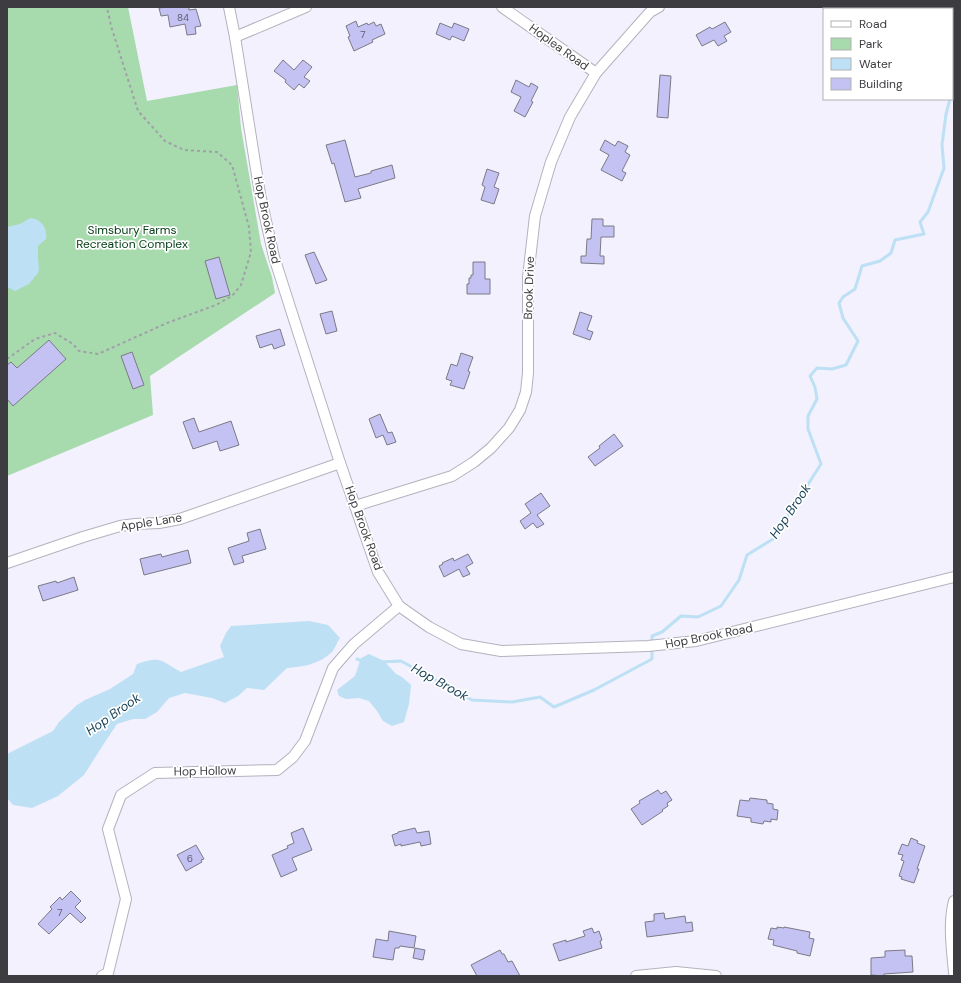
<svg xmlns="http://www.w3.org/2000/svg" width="961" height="983" font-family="'DM Sans',sans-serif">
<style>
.green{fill:#a7daac}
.water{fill:#bde0f5}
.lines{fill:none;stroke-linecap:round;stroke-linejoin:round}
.stream{stroke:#bde0f5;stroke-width:3}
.building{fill:#c4c1f3;stroke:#7b7a85}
.minor-casing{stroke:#b3b3be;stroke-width:12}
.path{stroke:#a1a0a9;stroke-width:2;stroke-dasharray:3 3;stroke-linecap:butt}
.minor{stroke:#fff;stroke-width:10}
.labels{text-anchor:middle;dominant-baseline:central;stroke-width:3.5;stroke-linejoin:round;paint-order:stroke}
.number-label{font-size:10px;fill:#5e5d6e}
.street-label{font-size:12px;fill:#3c3c41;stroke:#fff}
.park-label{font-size:12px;fill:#023b12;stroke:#fff}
.water-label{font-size:13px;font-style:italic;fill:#153e54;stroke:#fff}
</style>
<rect width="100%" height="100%" fill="#f2f1fd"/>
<path class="green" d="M7,7H128L147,101L237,85L241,128L261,244L272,277L275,293L150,376L153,415L7,476Z"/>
<g class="water">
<path d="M30,218C41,218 48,229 46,239L38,246V258L39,270L38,273L29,284L15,291L7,287V227L20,224Z"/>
<path d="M309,621L328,625L340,638C337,642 335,649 332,652C320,664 302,667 287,668L264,690L247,688L238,696L225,703L212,698L185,693L169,698L157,712L145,719H133L117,724L103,745L84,775L58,796L32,808L13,805L7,798V754L53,731L59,722L77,705L85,700L110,689L133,674L137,664C162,656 159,660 181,672L224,657L220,646L226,633L231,626Z"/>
<path d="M369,654L384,661L396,674L402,677L411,685L409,704L404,722L392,726L383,721L377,711L369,701L359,698L346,699L339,696L337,690L355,676L361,658Z"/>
</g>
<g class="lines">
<g class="stream">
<path d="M952,22L954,18"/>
<path d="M952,32H954"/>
<path d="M952,91L954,83"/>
<path d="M357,659L364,662"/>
<path d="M381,662L401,661L472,700L512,702L540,697L554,707L594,690L652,659V636L662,632L681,616L698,617L721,606L739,580L747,555L773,539L821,464L808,429V416L817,399L815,387L810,376L817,368L832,369L846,365L858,341L843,318L839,303L843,297L855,289L862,266L880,261L891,253L895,240L924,234L920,222L928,212L944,168L942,145L946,114L950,99"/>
</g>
</g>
<g class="building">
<path d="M167,7H189V10L196,9L201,26L195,27L196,34L187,35L185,24L170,27L168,15L161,16L159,8Z"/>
<path d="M356,21L358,27L367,23L368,25L374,22L376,26L381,24L385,34L372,40L373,42L354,51L348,37L350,36L346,26Z"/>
<path d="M725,22L731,32L724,36L727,41L718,46L714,40L702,46L696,35L710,27L712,29Z"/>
<path d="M440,23L452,28L454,23L469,29L464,41L452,36L450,40L436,34Z"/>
<path d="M283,60L294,70L303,60L312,67L304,77L310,81L304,88L299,84L294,90L285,82L286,80L274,71Z"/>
<path d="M660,75L671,76L668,118L657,117Z"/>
<path d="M516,80L529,87L531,83L538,87L531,101L533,102L525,117L514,111L521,97L511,92Z"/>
<path d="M345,140L355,177L371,173V171L392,165L395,178L358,189L361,198L345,202L334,163L332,164L326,145Z"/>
<path d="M605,140L615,146L618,141L628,146L625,152L630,155L622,171L626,173L622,181L601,170L609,155L600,150Z"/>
<path d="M487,169L499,173L494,187L499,189L494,204L481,200L485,187L482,185Z"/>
<path d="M592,219H603V226H614V237H601L600,256H604V264L581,263V256H586L587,239H591Z"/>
<path d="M314,252L327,280L316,284L305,255Z"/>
<path d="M219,257L230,295L216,299L205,261Z"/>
<path d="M473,262H485V279H490V294H467V284H469V278H471V275H473Z"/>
<path d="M332,311L337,331L326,334L320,314Z"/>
<path d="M580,312L592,316L587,330L593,332L590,340L573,334Z"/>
<path d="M280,329L285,345L274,349L272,344L260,348L256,336Z"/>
<path d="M49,340L66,359L13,406L7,399V365L11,362L17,368Z"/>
<path d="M132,352L144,385L133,389L121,356Z"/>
<path d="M461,353L473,357L468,371L470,372L464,389L450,385L452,381L446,379L451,364L457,366Z"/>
<path d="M380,414L388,433L392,432L396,442L387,445L383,435L376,438L369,419Z"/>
<path d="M194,418L199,432L231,421L239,445L220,451L217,441L193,449L183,422Z"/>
<path d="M614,434L623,446L595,466L588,457L600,448L599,446Z"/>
<path d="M541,493L550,506L537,515L544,524L537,528L533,523L525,529L520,521L531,513L525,504Z"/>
<path d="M260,529L266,549L242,556L244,562L234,565L228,548L249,541L247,533Z"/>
<path d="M188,550L191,563L144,575L140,559L161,554L162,557Z"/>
<path d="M468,554L473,563L466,567L470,574L463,577L459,569L444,577L439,566L443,564L442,563L453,558L454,561Z"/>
<path d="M74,577L78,590L43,601L38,586L56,581L57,583Z"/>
<path d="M658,790L661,794L666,791L672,800L667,803L668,806L662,810L663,811L642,825L631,809L640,803L639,801Z"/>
<path d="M750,798L767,800V803L773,804V809L778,810L777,820L771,819V822L764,821L763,824L751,822V818L737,816L740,800L749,801Z"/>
<path d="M303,828L312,850L292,858L297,870L281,877L272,855L288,848L287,846L294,843L291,833Z"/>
<path d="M415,828L417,833L429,831L431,844L421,846L420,842L401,846V844L395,846L392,835L398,833V832Z"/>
<path d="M911,838L918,841L917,843L925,846L917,869H919L914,883L901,879L902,877L899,876L904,861L901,860L903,855L898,854L902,844L908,846Z"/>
<path d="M196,845L204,859L201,860L202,862L186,871L177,855Z"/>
<path d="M71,891L81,901L75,907L86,918L81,923L70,913L49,934L38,924L52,909L50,907L60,897L62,900Z"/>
<path d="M664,913L665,919L685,916L686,923L692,922L693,931L647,937L645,922L654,921V914Z"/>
<path d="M777,927L784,928V927L810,932L809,938L814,939L810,956L797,953V951L773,945L774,940L768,939L771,928L777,929Z"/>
<path d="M592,928L594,933L599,931L602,940L600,941L602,948L559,961L553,944L566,940V942L585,936L583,931Z"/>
<path d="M389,931L416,936L414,948L400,946L399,948H395L393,960L373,957L376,939L388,941Z"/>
<path d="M415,948L425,950L423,960L413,958Z"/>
<path d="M500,950L502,954H504L508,962L512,961L520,976H477L471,965Z"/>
<path d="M905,950V956H912L913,972L884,974V976L871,975V958L885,957V951Z"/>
</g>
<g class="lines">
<g class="minor-casing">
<g id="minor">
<path d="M229,7L235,37L260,194L274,257L340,463L378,572L399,606L429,627L461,644L501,651L648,646L696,641L954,577"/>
<path d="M502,7L596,73"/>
<path d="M235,37L306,7"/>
<path d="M355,506L452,476L474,462L491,448L509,428L520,410L526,392L528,373V277L535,216L551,162L570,117L596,73L650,12L659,7"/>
<path d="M7,563L83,537L120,526L135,524L159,523L180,519L340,463"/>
<path d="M954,901C948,924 952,949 954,973"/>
<path d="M102,976L108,973L126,899L108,829L121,795L155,773L277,770L293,757L305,741L333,668L354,644L399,606"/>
<path d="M636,976L676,972L716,976"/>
</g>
</g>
<path class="path" d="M7,359L35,339L55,333L73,344L79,351L98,354L167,323L216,305L232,296L241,285L251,252L249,227L232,165L217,152L184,150L165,141L138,111L111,26L107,7"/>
<use href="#minor" class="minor"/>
</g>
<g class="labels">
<g class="number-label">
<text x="183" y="17">84</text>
<text x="363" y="34">7</text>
<text x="190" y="858">6</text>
<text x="60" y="912">7</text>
</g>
<g class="street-label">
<text transform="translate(559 47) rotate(36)">Hoplea Road</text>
<text transform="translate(267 220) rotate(78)">Hop Brook Road</text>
<text transform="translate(529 288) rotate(-88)">Brook Drive</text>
<text transform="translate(151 522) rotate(-9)">Apple Lane</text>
<text transform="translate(364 528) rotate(70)">Hop Brook Road</text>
<text transform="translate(709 636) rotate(-11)">Hop Brook Road</text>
<text transform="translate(205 771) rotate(-1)">Hop Hollow</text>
</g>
<g class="park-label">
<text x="132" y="230">Simsbury Farms<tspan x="132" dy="14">Recreation Complex</tspan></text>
</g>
<g class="water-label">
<text transform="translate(790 511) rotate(-56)">Hop Brook</text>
<text transform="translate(440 682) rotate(29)">Hop Brook</text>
<text transform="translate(113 714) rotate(-35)">Hop Brook</text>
</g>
</g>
<rect width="961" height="983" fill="none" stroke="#3c3c41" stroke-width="16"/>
<rect x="823" y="8" width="130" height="92" fill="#ffffff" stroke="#b1b1b3"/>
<rect x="831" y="21" width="20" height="6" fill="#ffffff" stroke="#b1b1b3"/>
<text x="859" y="28" font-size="12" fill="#3c3c41">Road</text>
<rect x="831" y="38" width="20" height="12" fill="#a7daac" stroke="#b1b1b3"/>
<text x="859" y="48" font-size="12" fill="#3c3c41">Park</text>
<rect x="831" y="58" width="20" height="12" fill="#bde0f5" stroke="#b1b1b3"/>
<text x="859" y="68" font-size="12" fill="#3c3c41">Water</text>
<rect x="831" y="78" width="20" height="12" fill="#c4c1f3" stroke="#b1b1b3"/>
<text x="859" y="88" font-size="12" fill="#3c3c41">Building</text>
</svg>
